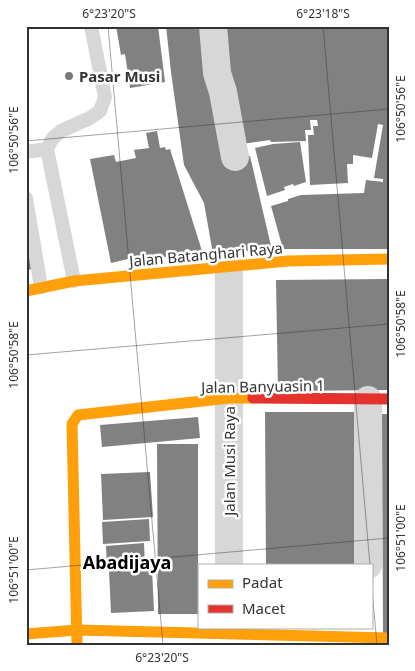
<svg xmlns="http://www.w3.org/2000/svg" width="415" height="671" font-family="'Noto Sans',sans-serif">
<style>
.building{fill:#818181}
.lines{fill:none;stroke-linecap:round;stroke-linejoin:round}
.lane{stroke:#d7d7d7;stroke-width:14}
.street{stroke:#d7d7d7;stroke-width:28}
.slow{stroke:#ff9f0a;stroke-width:11}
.jam{stroke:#e5322d;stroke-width:11}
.ticks{fill:none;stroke:#333;stroke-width:1;stroke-opacity:0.45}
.poi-dot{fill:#7a7a7a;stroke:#fff;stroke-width:2}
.labels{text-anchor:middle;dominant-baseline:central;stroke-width:5;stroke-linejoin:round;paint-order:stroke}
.poi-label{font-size:15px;font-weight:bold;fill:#333;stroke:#fff;text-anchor:start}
.street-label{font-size:15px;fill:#333;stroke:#fff}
.quarter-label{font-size:18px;font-weight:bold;fill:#000;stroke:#fff}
.neatline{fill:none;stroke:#333;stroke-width:2}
.ticks-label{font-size:12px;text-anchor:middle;fill:#333}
</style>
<rect width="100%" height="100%" fill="#fff"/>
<g class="building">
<path d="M116,26H158L165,82L130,88L125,54L121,55Z"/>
<path d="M166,26H207L230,159L250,156L271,246L227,255L226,252L213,254L204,203L184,165L171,72Z"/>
<path d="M218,26H389V249H283L271,206L288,201V199L301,195L364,193L366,180L383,182V179L374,178L383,125L378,124L372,158L353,155V164H347L348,183L310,185L308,135H314L313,126H318L317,120H310L311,130H305L306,141L271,142L270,140L235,145Z"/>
<path d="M157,131L160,148L165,147L166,150L170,149L202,251L133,262L132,258L111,263L90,159L114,155L116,162L136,158L134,150L149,148L146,133Z"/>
<path d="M300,142L306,182L294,186L293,184L284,187L285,190L267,196L255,148L273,144Z"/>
<path d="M31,251L34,269L26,270V252Z"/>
<path d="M389,279V390L278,391L276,280Z"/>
<path d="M265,412H362L363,565H266Z"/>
<path d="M382,414H389V636H383Z"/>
<path d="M198,417L200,438L102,447L100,425Z"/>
<path d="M157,444H198V614H158Z"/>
<path d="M150,472L153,517L103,520L101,474Z"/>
<path d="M149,519L150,541L103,544L102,522Z"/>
<path d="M144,543L145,567L107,569L106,546Z"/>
<path d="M152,569L154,611L111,613L109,571Z"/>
</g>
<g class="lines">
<g class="lane">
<path d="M26,152L47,149"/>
<path d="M26,198L41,287"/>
<path d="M74,281L47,149L53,138L61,131L90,118L100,111L105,97L91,26"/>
</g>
<g class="street">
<path d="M213,26L217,73L223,92L235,157"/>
<path d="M368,400V565"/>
<path d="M229,565V267"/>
</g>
<g class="slow">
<path d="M26,291L74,281L288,261L389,259"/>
<path d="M26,634L77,630L389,638"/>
<path d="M77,645L72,424L78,415L229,398H253"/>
</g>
<path class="jam" d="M253,398L389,399"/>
</g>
<path class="ticks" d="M108,26L163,645M323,26L370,565M26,141L389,109M26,355L389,324M26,570L389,538M371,578L377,645"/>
<circle class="poi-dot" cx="69" cy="76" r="5"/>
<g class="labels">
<g class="poi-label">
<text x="79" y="76">Pasar Musi</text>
</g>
<g class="street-label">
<text transform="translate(206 254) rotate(-5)">Jalan Batanghari Raya</text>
<text transform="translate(263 386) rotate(-1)">Jalan Banyuasin 1</text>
<text transform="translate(229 461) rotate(-90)">Jalan Musi Raya</text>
</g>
<g class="quarter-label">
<text x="127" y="562">Abadijaya</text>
</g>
</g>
<rect width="415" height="671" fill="none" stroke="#ffffff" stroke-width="55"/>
<rect x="198" y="564" width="175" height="65" fill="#ffffff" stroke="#adadad"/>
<rect x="208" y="580" width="25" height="8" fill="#ff9f0a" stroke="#adadad"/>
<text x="242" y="588" font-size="15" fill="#333333">Padat</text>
<rect x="208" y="605" width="25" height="8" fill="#e5322d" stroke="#adadad"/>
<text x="242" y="614" font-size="15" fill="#333333">Macet</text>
<rect x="28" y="28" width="360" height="616" class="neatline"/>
<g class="ticks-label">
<text x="109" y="18">6°23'20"S</text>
<text x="323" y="18">6°23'18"S</text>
<text transform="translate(401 109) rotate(-90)" y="4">106°50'56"E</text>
<text transform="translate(14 140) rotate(-90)" y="4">106°50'56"E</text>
<text transform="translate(401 324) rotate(-90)" y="4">106°50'58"E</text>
<text transform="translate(14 355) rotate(-90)" y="4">106°50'58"E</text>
<text transform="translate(401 538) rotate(-90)" y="4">106°51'00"E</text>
<text transform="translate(14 570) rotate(-90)" y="4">106°51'00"E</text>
<text x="162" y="662">6°23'20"S</text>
</g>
</svg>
